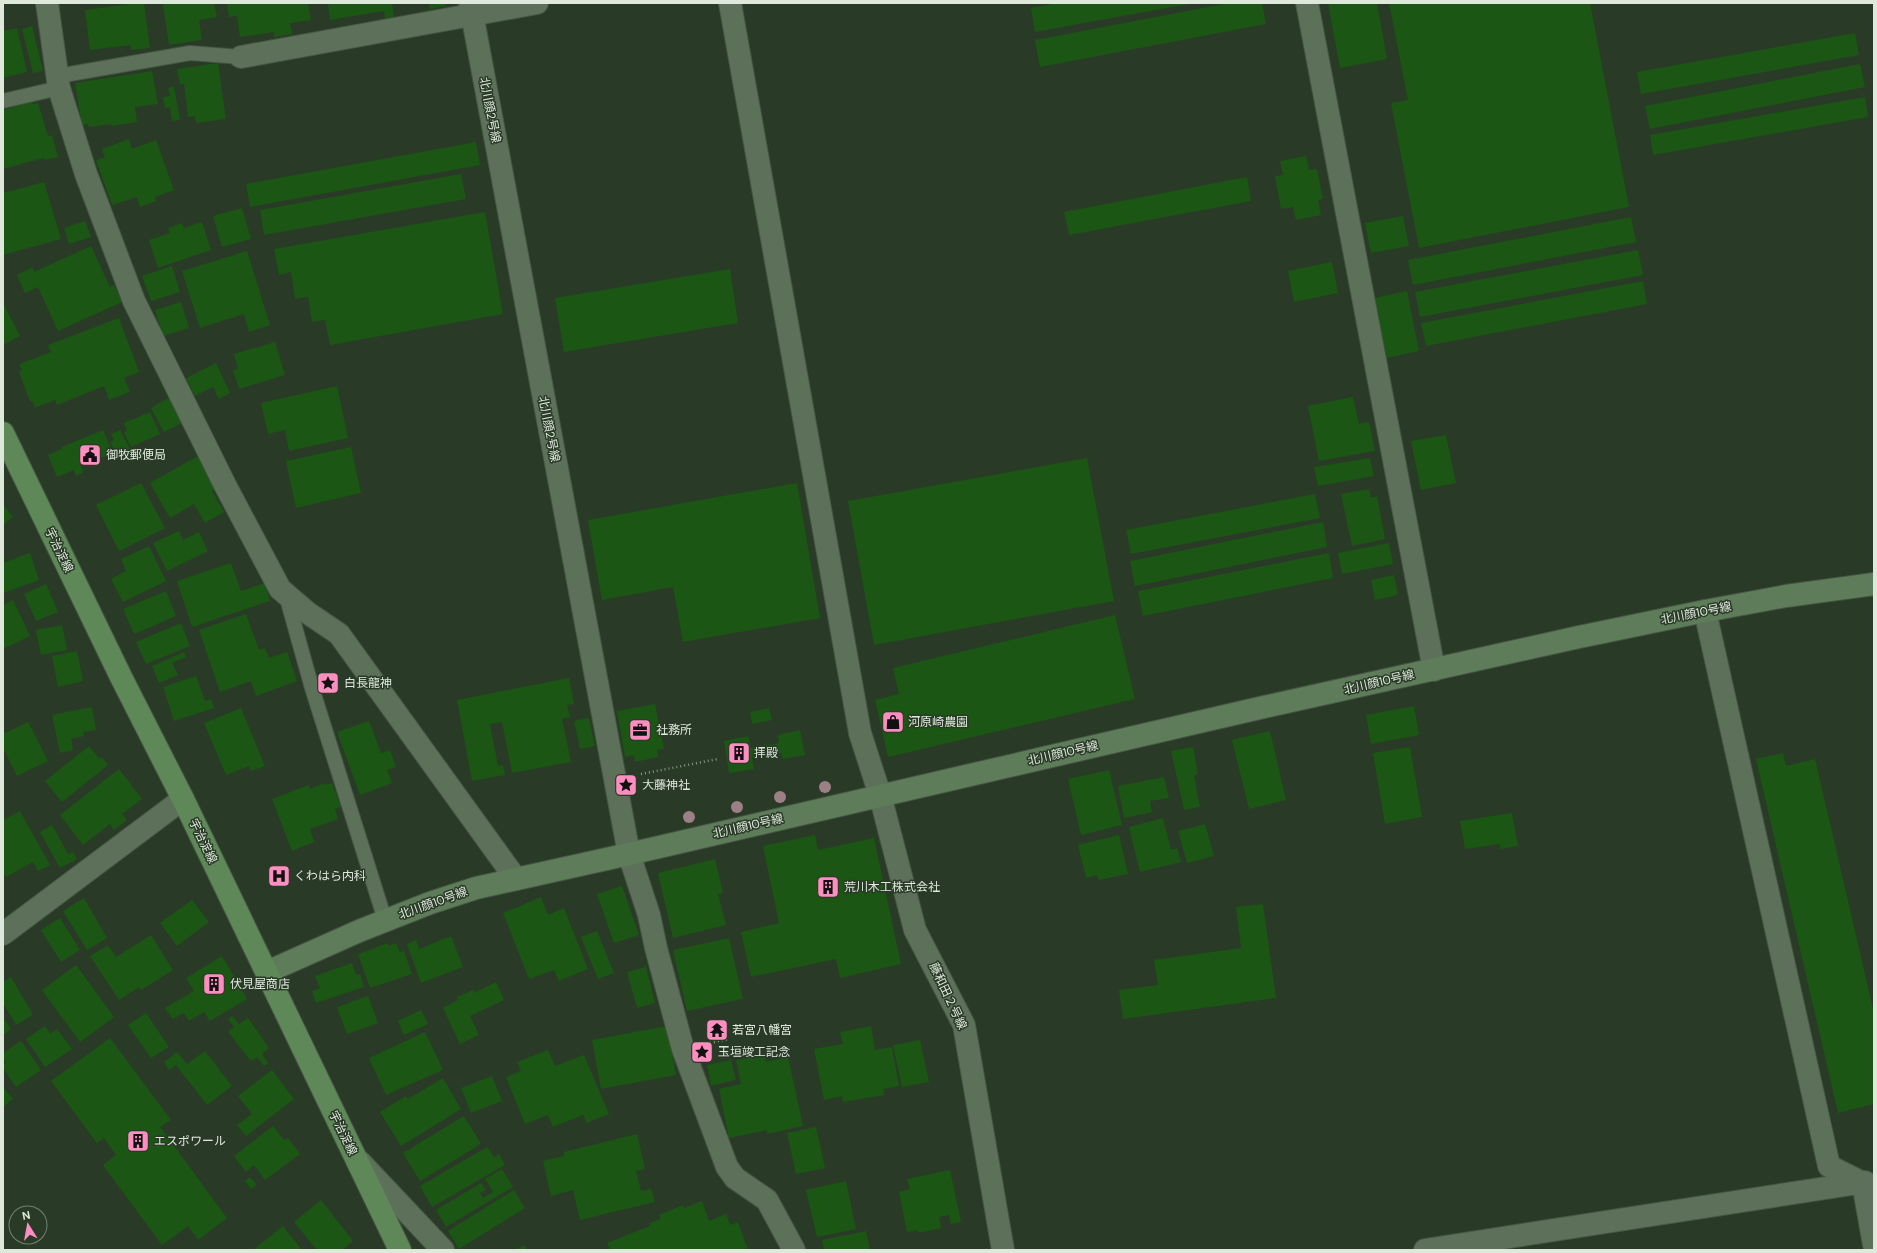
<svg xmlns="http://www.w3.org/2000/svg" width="1877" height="1253" font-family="'DM Sans','Noto Sans JP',sans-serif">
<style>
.building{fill:#1c5614}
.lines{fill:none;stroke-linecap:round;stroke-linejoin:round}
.lane-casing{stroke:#465544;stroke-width:16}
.street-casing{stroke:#465544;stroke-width:24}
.secondary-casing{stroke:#465544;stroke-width:24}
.primary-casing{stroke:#465544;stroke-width:24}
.path{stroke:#899787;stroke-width:2.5;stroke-dasharray:1 3;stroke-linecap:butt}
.lane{stroke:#5d705a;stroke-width:14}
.street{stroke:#5d705a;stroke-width:22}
.secondary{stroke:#5e7c59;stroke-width:22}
.primary{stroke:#5e8858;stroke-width:22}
.tree{fill:#9d7f86}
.labels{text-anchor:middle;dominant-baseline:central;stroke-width:3;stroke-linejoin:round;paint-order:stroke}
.street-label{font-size:12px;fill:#dee9dc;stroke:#293a27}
.poi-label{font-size:12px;fill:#dee9dc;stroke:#293a27;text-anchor:start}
</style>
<rect width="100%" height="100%" fill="#293a27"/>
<g class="building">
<path d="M137,3H144L150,48L131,50V45L90,50L85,10Z"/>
<path d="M214,3L217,17L199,20L202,40L169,45L163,4Z"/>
<path d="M227,3H308L311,20L290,23L292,34L274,37V32L240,37L237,16L229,17Z"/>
<path d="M328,3H392L394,17L385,19L384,11L330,20Z"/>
<path d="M429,3H446V6L430,9Z"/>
<path d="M1057,3H1189V4L1035,32L1031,8Z"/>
<path d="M1229,3H1262L1266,24L1040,67L1035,40Z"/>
<path d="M1328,3H1377L1387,59L1340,68Z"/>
<path d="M1389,3H1590L1629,207L1419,248L1391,103L1408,100Z"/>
<path d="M32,26L43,71L33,73L22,29Z"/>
<path d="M17,28L27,72L3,78V31Z"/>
<path d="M1855,33L1859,55L1641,94L1637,72Z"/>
<path d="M218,63L226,119L196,123L195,116L188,117L184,84H180L177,69Z"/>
<path d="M1860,64L1865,87L1650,129L1645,106Z"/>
<path d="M152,71L158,104L135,107L137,122L112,126L111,124L89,127L88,124L82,125L75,83Z"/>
<path d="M174,86L180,120L172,121L170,107L165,108L163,97L170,96L168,88Z"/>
<path d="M1865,97L1868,117L1653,155L1650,135Z"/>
<path d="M32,102L33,104L38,103L48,136L52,135L58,157L45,160L44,158L3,169V110Z"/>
<path d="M129,139L132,149L156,140L174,190L155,197L156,201L140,207L137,197L112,205L96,160L105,158L102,149Z"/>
<path d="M476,142L480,165L250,207L246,184Z"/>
<path d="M1306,156L1309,170L1317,169L1323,199L1318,200L1321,215L1296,220L1293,207L1281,209L1275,176L1283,175L1280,161Z"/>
<path d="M461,174L466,199L264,235L260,210Z"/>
<path d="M1247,177L1251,201L1069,235L1064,212Z"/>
<path d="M44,182L61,239L3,255V193Z"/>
<path d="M242,208L251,239L222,247L213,216Z"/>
<path d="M485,212L503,314L330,345L325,320L312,322L308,297L295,299L291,272L279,275L274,249Z"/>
<path d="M1403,216L1409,246L1371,253L1365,223Z"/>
<path d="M1631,217L1636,242L1413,285L1408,260Z"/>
<path d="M85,221L91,237L69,244L64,228Z"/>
<path d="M202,222L211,250L158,268L149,240L170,233L168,228L182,223L184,228Z"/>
<path d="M91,246L110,287L114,285L122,302L58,331L38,287L25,293L17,275L33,267L34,272Z"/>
<path d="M1638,250L1643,275L1420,317L1415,292Z"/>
<path d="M247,251L270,325L249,332L244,314L200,328L182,271Z"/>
<path d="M1332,262L1338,293L1294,302L1288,271Z"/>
<path d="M172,266L180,292L151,301L142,276Z"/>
<path d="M730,269L738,323L564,352L555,298Z"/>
<path d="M1643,281L1647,304L1426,346L1421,323Z"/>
<path d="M1407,291L1419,351L1387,358L1375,298Z"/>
<path d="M181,302L189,328L163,336L155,310Z"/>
<path d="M3,303L20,336L3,345Z"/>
<path d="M119,318L139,372L124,378L130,392L109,400L104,386L57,405L55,400L35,408L32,401H30L19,372L22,370L19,364L51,352L48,345Z"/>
<path d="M275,342L285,375L239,389L233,370L238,369L234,354Z"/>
<path d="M216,363L230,393L219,399L213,387L195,396L186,378Z"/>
<path d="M337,386L348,438L289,451L285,430L268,434L261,403Z"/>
<path d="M172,396L186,421L164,432L151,408Z"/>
<path d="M1353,397L1359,424L1369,422L1375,451L1319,461L1308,406Z"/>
<path d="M150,412L160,434L131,447L124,432L127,431L124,423Z"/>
<path d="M103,430L113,453L81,466L83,473L76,476L74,470L57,477L48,455L62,449V447Z"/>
<path d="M120,430L130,449L118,456L110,442L114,440L111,434Z"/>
<path d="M1446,435L1456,483L1421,490L1411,441Z"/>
<path d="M351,447L361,493L296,508L286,461Z"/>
<path d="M198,456L216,488L212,491L224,512L205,523L194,504L170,518L150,483Z"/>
<path d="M1087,458L1114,601L874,645L848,501Z"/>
<path d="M1370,458L1374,476L1318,486L1314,467Z"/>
<path d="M141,483L165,528L119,551L96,505Z"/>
<path d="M797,483L820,618L683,642L673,587L602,600L588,520Z"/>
<path d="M1369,489L1371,498L1377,496L1385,539L1352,546L1341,494Z"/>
<path d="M1315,494L1320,518L1131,554L1126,530Z"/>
<path d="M3,505L13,517L3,525Z"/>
<path d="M1323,522L1327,547L1135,586L1130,561Z"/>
<path d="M179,531L183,540L199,532L208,551L167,571L153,543Z"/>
<path d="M1389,543L1393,564L1342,574L1338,553Z"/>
<path d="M149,546L166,581L123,602L111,579L126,571L121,559Z"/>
<path d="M30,553L39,580L3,593V563Z"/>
<path d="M1329,553L1333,578L1143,616L1138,591Z"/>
<path d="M231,563L241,591L265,583L270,601L192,627L177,581Z"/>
<path d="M1394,575L1398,595L1375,600L1371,580Z"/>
<path d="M46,584L58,612L36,621L24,594Z"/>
<path d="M166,591L176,616L134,634L123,609Z"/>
<path d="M13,600L30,636L3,649V605Z"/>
<path d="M246,614L259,650L265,648L269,658L287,652L297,681L256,696L251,681L220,692L199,630Z"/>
<path d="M1115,615L1135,699L888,757L875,700L899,694L893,668Z"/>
<path d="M181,623L190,646L146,664L136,642Z"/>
<path d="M62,625L67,650L41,655L36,630Z"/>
<path d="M77,651L83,681L58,687L52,656Z"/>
<path d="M184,652L186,657L172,663L178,675L159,683L152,666Z"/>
<path d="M196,676L205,701L211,699L214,708L174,721L163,687Z"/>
<path d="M569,678L574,704L567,705L570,717L562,719L571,762L512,773L502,722L490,724L498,766L503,765L505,775L472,781L457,700Z"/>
<path d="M655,704L664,749L657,750L658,757L635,762L634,755L625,757L617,711Z"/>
<path d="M1414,706L1419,735L1371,744L1366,715Z"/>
<path d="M92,707L96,730L83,732L84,736L71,739L73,750L60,753L52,715Z"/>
<path d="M241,708L265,766L251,771L249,766L226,775L204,723Z"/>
<path d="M769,708L772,720L752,724L750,712Z"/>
<path d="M589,718L595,746L580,749L574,721Z"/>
<path d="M369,721L381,753L390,750L396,767L387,770L392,783L360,795L337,732Z"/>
<path d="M28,722L48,761L17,776L3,748V734Z"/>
<path d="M800,730L805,755L783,759L781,753L752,758L754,769L729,773L724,741L748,736L751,748L779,743L778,735Z"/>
<path d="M1270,731L1286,800L1249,809L1232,740Z"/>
<path d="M89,746L100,759L102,757L108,765L62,802L45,781Z"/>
<path d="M1193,747L1198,774L1194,775L1200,807L1184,810L1171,751Z"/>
<path d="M1410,747L1422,817L1385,824L1373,753Z"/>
<path d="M1783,753L1786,766L1815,759L1874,1013V1104L1838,1113L1756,759Z"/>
<path d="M119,769L142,799L122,814L127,820L114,830L110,824L83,845L60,815Z"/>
<path d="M1109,770L1122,825L1081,835L1068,779Z"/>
<path d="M1164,777L1169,798L1150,801L1152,812L1124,818L1118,786Z"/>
<path d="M324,783L325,785L332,783L341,807L335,809L338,819L310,829L314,842L292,851L272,799L309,785L310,789Z"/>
<path d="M20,811L50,865L38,871L33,862L6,877L3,872V820Z"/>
<path d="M1512,813L1518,846L1500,849V844L1465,849L1460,821Z"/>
<path d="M1163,818L1171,850L1177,848L1181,862L1140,872L1129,827Z"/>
<path d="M1205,824L1214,856L1187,863L1178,831Z"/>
<path d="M52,825L68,854L73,852L77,859L60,868L40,832Z"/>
<path d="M815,835L818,850L874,838L901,964L840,978L836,959L751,977L741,932L779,923L763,846Z"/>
<path d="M1119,835L1128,874L1099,880L1097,875L1086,878L1078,845Z"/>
<path d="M715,859L723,893L718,894L726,925L673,938L658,873Z"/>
<path d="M622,886L639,935L614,943L597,894Z"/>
<path d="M541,897L548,915L564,908L588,969L559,981L554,970L529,979L503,913Z"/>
<path d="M84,898L107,938L87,950L63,911Z"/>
<path d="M192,900L209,922L177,946L160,923Z"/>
<path d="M1263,904L1276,998L1123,1019L1119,990L1158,985L1154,960L1241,948L1236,907Z"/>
<path d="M60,918L80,950L61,962L41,930Z"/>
<path d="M597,931L614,973L598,979L581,937Z"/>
<path d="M151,935L173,970L141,990L139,987L119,1000L90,956L108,945L116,957Z"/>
<path d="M451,936L463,967L421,983L407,944L416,940L419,949Z"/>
<path d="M729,938L743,999L687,1011L673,950Z"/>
<path d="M388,943V946L396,943L400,952L404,951L412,974L370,988L358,954Z"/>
<path d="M222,956L247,999L210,1021L204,1012L189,1021L184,1013L173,1019L165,1008L194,991L186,978Z"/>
<path d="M352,963L356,975L360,974L364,987L316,1003L312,991L320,988L315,976Z"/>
<path d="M76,965L114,1017L80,1042L42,990Z"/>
<path d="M646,967L655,1003L637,1008L627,972Z"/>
<path d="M11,977L33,1015L16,1025L3,1003V982Z"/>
<path d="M496,982L504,1000L470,1016L479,1035L460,1044L443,1008L458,1000L457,997L473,990L474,993Z"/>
<path d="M368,996L378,1023L347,1034L337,1007Z"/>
<path d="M421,1010L428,1024L404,1035L398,1021Z"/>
<path d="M146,1013L169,1047L151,1058L128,1025Z"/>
<path d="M232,1016L239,1024L248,1018L269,1048L262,1054L268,1063L264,1066L257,1057L251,1061L228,1032L234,1027L228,1019Z"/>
<path d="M3,1018L11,1029L3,1035Z"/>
<path d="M725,1020L726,1025L718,1026L717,1021Z"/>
<path d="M45,1026L50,1034L57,1029L72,1049L45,1067L26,1039Z"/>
<path d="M667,1026L676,1075L601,1089L592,1040Z"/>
<path d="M871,1026L875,1050L892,1047L899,1086L883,1089L884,1095L843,1102L842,1096L824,1100L814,1049L843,1044L840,1032Z"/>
<path d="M425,1032L443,1070L386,1095L369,1058Z"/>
<path d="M110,1038L171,1120L160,1127L227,1218L198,1240L188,1226L162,1245L103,1165L116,1155L104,1138L97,1143L51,1081Z"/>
<path d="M920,1040L929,1082L902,1087L893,1045Z"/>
<path d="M21,1041L41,1070L16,1087L3,1068V1065L6,1063L3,1058V1053Z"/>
<path d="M548,1050L555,1066L584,1055L609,1114L587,1123L583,1115L553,1127L548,1115L525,1124L506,1077L521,1071L517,1062Z"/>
<path d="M205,1051L232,1086L207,1105L176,1065L169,1070L164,1062L177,1052L187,1064Z"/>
<path d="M765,1054L766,1062L788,1057L803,1126L767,1134V1130L729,1138L719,1089L741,1084L736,1060Z"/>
<path d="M731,1060L736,1080L711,1086L707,1065Z"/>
<path d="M272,1070L294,1099L246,1136L237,1125L252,1114L238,1096Z"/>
<path d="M492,1076L502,1101L471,1113L461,1088Z"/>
<path d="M443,1078L461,1109L401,1146L380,1112L406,1096L408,1099Z"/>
<path d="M3,1087L13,1099L3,1107Z"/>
<path d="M464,1116L481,1144L420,1181L403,1153Z"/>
<path d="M273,1126L284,1140L288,1138L300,1154L265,1180L254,1165L246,1172L234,1156Z"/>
<path d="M816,1127L825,1168L796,1174L787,1133Z"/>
<path d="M637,1134L645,1169L636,1171L641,1191L651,1189L655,1202L580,1220L573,1190L551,1196L543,1161L564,1156V1152Z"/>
<path d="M487,1147L494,1157L499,1154L505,1165L432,1207L420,1186Z"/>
<path d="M502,1169L513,1187L446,1227L436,1210L481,1183L486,1190L480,1193L483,1198L493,1192L485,1179Z"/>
<path d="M950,1170L961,1222L951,1224L949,1215L939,1217L941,1228L919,1233L918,1230L907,1232L899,1192L910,1189L907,1179Z"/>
<path d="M250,1177L257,1185L251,1189L245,1181Z"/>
<path d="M846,1181L856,1229L817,1237L806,1190Z"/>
<path d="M514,1190L525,1208L459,1249L448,1231Z"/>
<path d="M321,1200L353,1241L342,1250H317L294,1222Z"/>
<path d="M702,1201L709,1221L726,1214L730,1225L738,1222L748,1250H610L607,1243L650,1226L649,1223L661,1219L659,1215L683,1205L684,1208Z"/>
<path d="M283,1226L302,1250H253Z"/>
<path d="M866,1231L870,1250H824L822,1240Z"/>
<path d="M524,1245L527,1250H516Z"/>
</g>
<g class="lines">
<g class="lane-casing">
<g id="lane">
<path d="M58,76L190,53L241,57"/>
<path d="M3,101L59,88"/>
<path d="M286,595L312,688L385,920"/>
</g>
</g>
<g class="street-casing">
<g id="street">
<path d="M47,3L59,88L86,174L134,301L225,485L280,589L308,613L339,634L516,879"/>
<path d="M470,3L629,854L649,915L656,948L683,1049L727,1167L735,1178L767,1200L794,1250"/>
<path d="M730,3L860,733L880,795L915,930L964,1025L1003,1250"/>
<path d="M1307,3L1434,670"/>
<path d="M241,57L537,3"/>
<path d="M1705,611L1829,1166L1863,1183"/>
<path d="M3,934L183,799"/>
<path d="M360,1162L443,1250"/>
<path d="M1863,1183L1874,1245"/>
<path d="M1425,1250L1865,1182"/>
</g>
</g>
<g class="secondary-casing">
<path id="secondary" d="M267,972L359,931L430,903L476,888L629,854L1264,707L1579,637L1705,611L1786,596L1874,584"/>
</g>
<g class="primary-casing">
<path id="primary" d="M3,433L121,677L183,799L400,1250"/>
</g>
<g class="path">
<path d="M641,774L718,759"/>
<path d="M710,1043L729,1039"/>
</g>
<use href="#lane" class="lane"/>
<use href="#street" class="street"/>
<use href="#secondary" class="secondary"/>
<use href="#primary" class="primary"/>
</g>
<g class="tree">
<circle cx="825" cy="787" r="6"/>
<circle cx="780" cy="797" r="6"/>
<circle cx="737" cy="807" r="6"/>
<circle cx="689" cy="817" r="6"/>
</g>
<defs>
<g id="civic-square" transform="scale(1.15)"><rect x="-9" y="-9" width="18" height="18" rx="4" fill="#fd8ebf" stroke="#293a27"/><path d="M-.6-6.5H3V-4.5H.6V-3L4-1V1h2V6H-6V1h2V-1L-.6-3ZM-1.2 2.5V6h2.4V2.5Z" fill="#111"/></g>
<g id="sight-square" transform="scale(1.15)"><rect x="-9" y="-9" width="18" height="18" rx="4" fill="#fd8ebf" stroke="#293a27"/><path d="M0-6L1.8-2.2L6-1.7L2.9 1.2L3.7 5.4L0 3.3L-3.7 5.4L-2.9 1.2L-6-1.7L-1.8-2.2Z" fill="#111"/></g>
<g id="shop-square" transform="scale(1.15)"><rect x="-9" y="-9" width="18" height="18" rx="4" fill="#fd8ebf" stroke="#293a27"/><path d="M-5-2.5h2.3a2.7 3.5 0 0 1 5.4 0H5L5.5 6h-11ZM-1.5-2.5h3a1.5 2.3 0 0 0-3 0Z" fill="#111"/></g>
<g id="office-square" transform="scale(1.15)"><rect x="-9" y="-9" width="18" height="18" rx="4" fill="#fd8ebf" stroke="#293a27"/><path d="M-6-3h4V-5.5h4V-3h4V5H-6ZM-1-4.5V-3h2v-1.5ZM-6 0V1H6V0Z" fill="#111"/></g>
<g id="building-square" transform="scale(1.15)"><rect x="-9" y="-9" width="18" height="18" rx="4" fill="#fd8ebf" stroke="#293a27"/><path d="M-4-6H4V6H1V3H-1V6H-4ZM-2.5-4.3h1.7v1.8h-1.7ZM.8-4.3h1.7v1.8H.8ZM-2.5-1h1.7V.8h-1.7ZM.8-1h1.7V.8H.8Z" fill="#111"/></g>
<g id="hospital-square" transform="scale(1.15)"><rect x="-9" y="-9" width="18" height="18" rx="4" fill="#fd8ebf" stroke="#293a27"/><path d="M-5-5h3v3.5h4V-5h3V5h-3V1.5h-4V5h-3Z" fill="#111"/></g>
<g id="temple-square" transform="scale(1.15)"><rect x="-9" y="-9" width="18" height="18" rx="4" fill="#fd8ebf" stroke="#293a27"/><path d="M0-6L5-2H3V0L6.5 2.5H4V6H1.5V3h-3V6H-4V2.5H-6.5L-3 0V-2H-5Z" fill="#111"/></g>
</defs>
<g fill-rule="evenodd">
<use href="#civic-square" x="90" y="455"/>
<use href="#sight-square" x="328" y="683"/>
<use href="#shop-square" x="893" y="722"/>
<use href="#office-square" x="640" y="730"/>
<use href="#building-square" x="739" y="753"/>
<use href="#sight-square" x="626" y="785"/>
<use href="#hospital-square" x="279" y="876"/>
<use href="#building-square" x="828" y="887"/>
<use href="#building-square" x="214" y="984"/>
<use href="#temple-square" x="717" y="1030"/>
<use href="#sight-square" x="702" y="1052"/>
<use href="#building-square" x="138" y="1141"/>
</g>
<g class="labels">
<g class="street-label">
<text transform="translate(490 110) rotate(79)">北川顔2号線</text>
<text transform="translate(549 429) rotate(79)">北川顔2号線</text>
<text transform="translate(59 550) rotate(64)">宇治淀線</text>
<text transform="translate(1696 613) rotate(-11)">北川顔10号線</text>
<text transform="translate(1379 682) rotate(-13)">北川顔10号線</text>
<text transform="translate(1063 753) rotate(-13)">北川顔10号線</text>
<text transform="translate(748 826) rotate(-13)">北川顔10号線</text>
<text transform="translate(203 841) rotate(64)">宇治淀線</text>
<text transform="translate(433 903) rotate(-20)">北川顔10号線</text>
<text transform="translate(948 996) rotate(65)">藤和田２号線</text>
<text transform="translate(343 1133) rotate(64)">宇治淀線</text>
</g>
<g class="poi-label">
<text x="106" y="455">御牧郵便局</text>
<text x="344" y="683">白長龍神</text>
<text x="908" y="722">河原崎農園</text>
<text x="656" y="730">社務所</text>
<text x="754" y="753">拝殿</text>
<text x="642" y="785">大藤神社</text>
<text x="294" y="876">くわはら内科</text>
<text x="844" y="887">荒川木工株式会社</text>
<text x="230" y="984">伏見屋商店</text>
<text x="732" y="1030">若宮八幡宮</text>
<text x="718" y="1052">玉垣竣工記念</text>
<text x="154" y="1141">エスポワール</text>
</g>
</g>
<rect width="1877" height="1253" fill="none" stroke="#dee9dc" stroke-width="8"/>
<g transform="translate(28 1225) rotate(349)"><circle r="19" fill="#293a27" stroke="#71806f"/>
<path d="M0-3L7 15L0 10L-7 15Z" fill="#fd8ebf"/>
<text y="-6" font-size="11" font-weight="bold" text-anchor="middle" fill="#dee9dc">N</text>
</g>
</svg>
